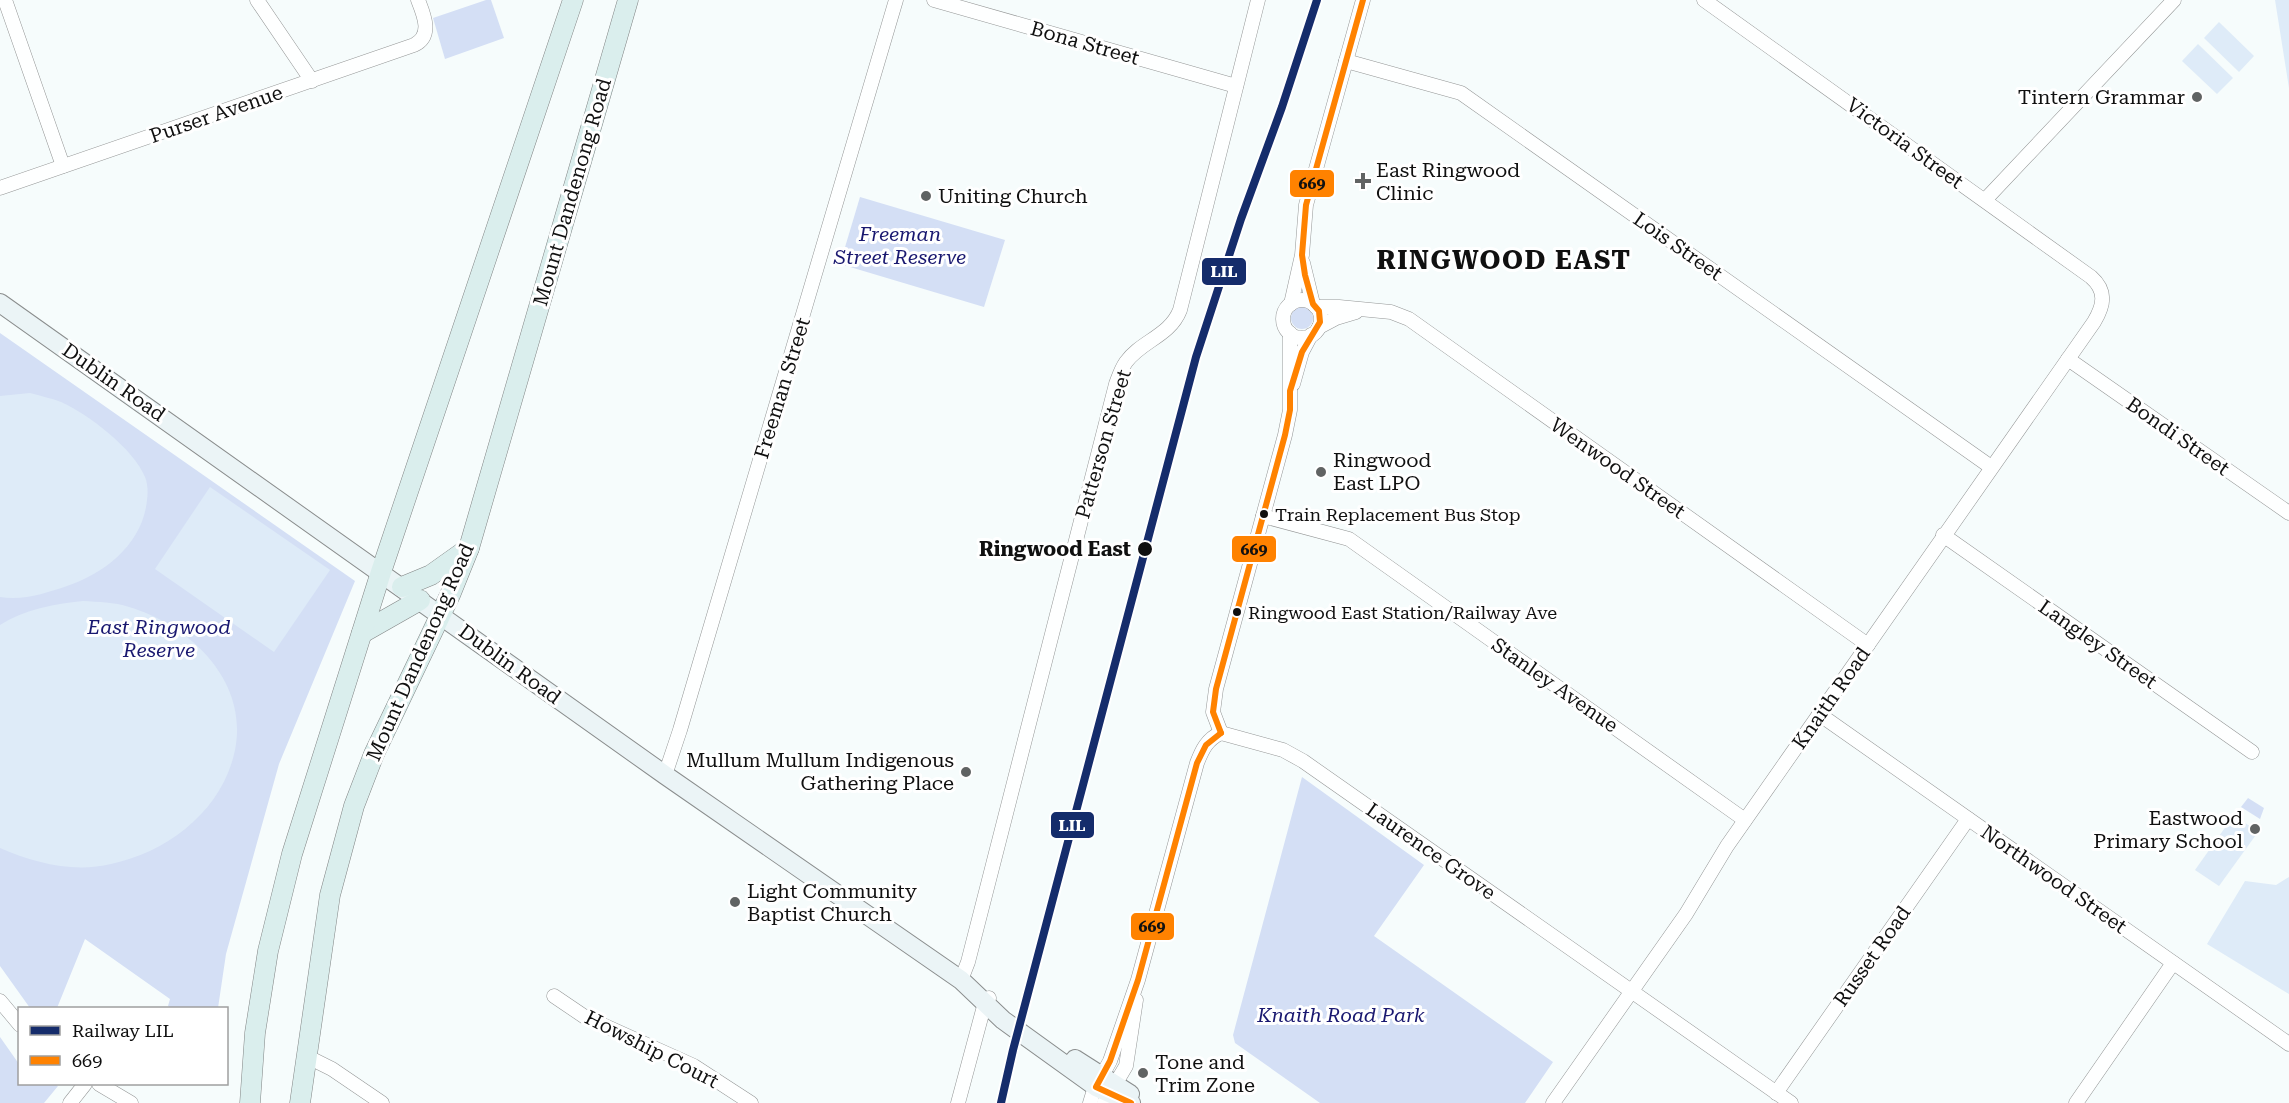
<svg xmlns="http://www.w3.org/2000/svg" width="2289" height="1103" font-family="'Roboto Serif',serif">
<style>
.green{fill:#d4dff5}
.pitch{fill:#deebf8}
.lines{fill:none;stroke-linecap:round;stroke-linejoin:round}
.minor-casing{stroke:#949696;stroke-width:15}
.secondary-casing{stroke:#8a8d8d;stroke-width:20}
.primary-casing{stroke:#818484;stroke-width:21}
.minor{stroke:#feffff;stroke-width:14}
.secondary{stroke:#ebf4f6;stroke-width:18}
.primary{stroke:#daeeed;stroke-width:20}
.bus-1-casing{stroke:#fff;stroke-width:10}
.bus-1{stroke:#ff8200;stroke-width:6}
.rail-1-casing{stroke:#fff;stroke-width:12}
.rail-1{stroke:#152c6b;stroke-width:8}
.poi-dot{fill:#606363;stroke:#fff;stroke-width:2}
.bus-dot{fill:#101010;stroke:#fff;stroke-width:2}
.labels{text-anchor:middle;dominant-baseline:central;stroke-width:6;stroke-linejoin:round;paint-order:stroke}
.bus-label{font-size:18px;fill:#101010;stroke:#fff;text-anchor:start}
.street-label{font-size:20px;fill:#101010;stroke:#fff}
.poi-label{font-size:20px;fill:#101010;stroke:#fff;text-anchor:start}
.park-label{font-size:20px;font-style:italic;fill:#191870;stroke:#fff}
.stop-label{font-size:20px;font-weight:bold;fill:#101010;stroke:#fff;text-anchor:end}
.district-label{font-size:26px;font-weight:bold;letter-spacing:1.5px;fill:#101010;stroke:#fff}
.line-badge{stroke:#fff;stroke-width:2}
.badge-label{font-size:16px;text-anchor:middle;font-weight:bold;fill:#fff}
.pale-badge-label{font-size:16px;text-anchor:middle;font-weight:bold;fill:#111}
</style>
<rect width="100%" height="100%" fill="#f6fcfc"/>
<g class="green">
<path d="M486,0H491L504,38L445,59L433,18Z"/>
<path d="M860,197L1005,240L984,307L840,264Z"/>
<circle cx="1302" cy="318" r="11"/>
<path d="M0,333L355,581L279,764L226,954L218,1008H171L168,1006L170,999L85,939L57,1008H30L0,966Z"/>
<path d="M1302,777L1424,865L1374,936L1553,1062L1525,1103H1320L1235,1043L1233,1035Z"/>
<path d="M2248,798L2264,808L2260,819L2241,807Z"/>
<path d="M0,1037L19,1064L20,1084H54L58,1086L44,1103H0Z"/>
</g>
<g class="pitch">
<path d="M2275,0H2289V88Z"/>
<path d="M2219,22L2254,56L2239,72L2204,38Z"/>
<path d="M2198,44L2233,78L2217,94L2182,61Z"/>
<path d="M30,393C40,396 51,398 61,402C88,414 134,449 145,477C148,484 148,493 147,500C143,543 106,573 67,586C46,593 23,601 0,597V396Z"/>
<path d="M210,487L330,570L274,652L155,569Z"/>
<path d="M83,601C98,602 114,602 129,607C190,625 249,681 235,750C223,810 168,852 111,864C74,873 34,863 0,848V625C25,609 54,604 83,601Z"/>
<path d="M2234,815L2258,832L2219,886L2195,870Z"/>
<path d="M2289,877V994L2207,944L2245,881L2276,885Z"/>
</g>
<g class="lines">
<g class="minor-casing">
<g id="minor">
<path d="M5,0L63,166"/>
<path d="M257,0L312,81"/>
<path d="M934,0L1236,86"/>
<path d="M1346,61L1461,93L1991,467"/>
<path d="M0,188L414,45C433,36 424,15 418,0"/>
<path d="M1985,200L2174,0"/>
<path d="M1303,263L1313,304"/>
<circle cx="1302" cy="319" r="19"/>
<path d="M1291,304L1302,255L1306,205L1363,0"/>
<path d="M1316,307H1339L1391,312L1409,319L1868,645"/>
<path d="M1319,327L1336,318L1356,312"/>
<path d="M2068,359L2289,513"/>
<path d="M1293,384L1302,352L1311,335"/>
<path d="M1263,516L1349,539L1745,820"/>
<path d="M1943,535L2252,752"/>
<path d="M1819,714L2289,1044"/>
<path d="M1221,733L1283,750L1303,761L1791,1103"/>
<path d="M1221,733L1213,712L1216,689L1285,435L1290,410V333"/>
<path d="M665,775L680,730L896,0"/>
<path d="M961,980L968,962L1116,384C1119,376 1121,369 1126,362C1141,341 1170,336 1180,310L1258,0"/>
<path d="M554,996L585,1017L694,1066L751,1103"/>
<path d="M0,1001L20,1025"/>
<path d="M306,1056L332,1069L382,1103"/>
<path d="M99,1084L131,1103"/>
<path d="M1776,1093L1968,819"/>
<path d="M70,1103L85,1084"/>
<path d="M958,1103L983,1010L989,998"/>
<path d="M1090,1103L1094,1090L1110,1061L1138,980L1197,763C1202,750 1207,739 1221,733"/>
<path d="M1104,1103L1126,1066L1136,1000"/>
<path d="M1553,1103L1686,914L1727,846L2094,322C2104,305 2107,291 2091,277L1704,0"/>
<path d="M2076,1103L2173,963"/>
</g>
</g>
<g class="secondary-casing">
<g id="secondary">
<path d="M0,303L665,775L961,980L1003,1020L1096,1087L1131,1103"/>
<path d="M1075,1059L1130,1094"/>
</g>
</g>
<g class="primary-casing">
<g id="primary">
<path d="M402,587L431,575L469,548"/>
<path d="M362,633L420,600"/>
<path d="M250,1103L255,1033L268,951L292,854L381,572L573,0"/>
<path d="M300,1103L330,895L354,806L374,754L450,595L469,548L628,0"/>
</g>
</g>
<use href="#minor" class="minor"/>
<use href="#secondary" class="secondary"/>
<use href="#primary" class="primary"/>
<g class="bus-1-casing">
<g id="bus-1">
<path d="M1221,733L1213,712L1216,689L1285,435L1290,410V391L1302,352L1320,322L1319,311L1313,304L1305,275L1302,255L1306,205L1363,0"/>
<path d="M1131,1103L1096,1087L1110,1061L1138,980L1197,763L1206,745L1221,733"/>
</g>
</g>
<use href="#bus-1" class="bus-1"/>
<g class="rail-1-casing">
<path id="rail-1" d="M1001,1103L1013,1050L1196,357L1241,219L1282,107L1317,0"/>
</g>
<use href="#rail-1" class="rail-1"/>
</g>
<g class="poi-dot">
<circle cx="2197" cy="97" r="6"/>
<path d="M1360 172h6v6h6v6h-6v6h-6v-6h-6v-6h6z"/>
<circle cx="926" cy="196" r="6"/>
<circle cx="1321" cy="472" r="6"/>
<circle cx="966" cy="772" r="6"/>
<circle cx="2255" cy="829" r="6"/>
<circle cx="735" cy="902" r="6"/>
<circle cx="1143" cy="1073" r="6"/>
</g>
<g class="bus-dot">
<circle cx="1264" cy="514" r="5"/>
<circle cx="1145" cy="549" r="8"/>
<circle cx="1237" cy="612" r="5"/>
</g>
<g class="labels">
<g class="bus-label">
<text x="1275" y="514">Train Replacement Bus Stop</text>
<text x="1248" y="612">Ringwood East Station/Railway Ave</text>
</g>
<g class="street-label">
<text transform="translate(1085 43) rotate(16)">Bona Street</text>
<text transform="translate(216 114) rotate(-19)">Purser Avenue</text>
<text transform="translate(1905 143) rotate(36)">Victoria Street</text>
<text transform="translate(572 192) rotate(-74)">Mount Dandenong Road</text>
<text transform="translate(1678 246) rotate(35)">Lois Street</text>
<text transform="translate(114 382) rotate(35)">Dublin Road</text>
<text transform="translate(782 388) rotate(-73)">Freeman Street</text>
<text transform="translate(2178 436) rotate(35)">Bondi Street</text>
<text transform="translate(1103 444) rotate(-74)">Patterson Street</text>
<text transform="translate(1618 468) rotate(35)">Wenwood Street</text>
<text transform="translate(2098 644) rotate(35)">Langley Street</text>
<text transform="translate(420 652) rotate(-66)">Mount Dandenong Road</text>
<text transform="translate(510 664) rotate(36)">Dublin Road</text>
<text transform="translate(1555 685) rotate(35)">Stanley Avenue</text>
<text transform="translate(1831 698) rotate(-55)">Knaith Road</text>
<text transform="translate(1431 851) rotate(35)">Laurence Grove</text>
<text transform="translate(2054 879) rotate(35)">Northwood Street</text>
<text transform="translate(1872 956) rotate(-55)">Russet Road</text>
<text transform="translate(652 1049) rotate(27)">Howship Court</text>
</g>
<g class="poi-label">
<text x="2185" y="97" text-anchor="end">Tintern Grammar</text>
<text x="1376" y="170">East Ringwood<tspan x="1376" dy="23">Clinic</tspan></text>
<text x="938" y="196">Uniting Church</text>
<text x="1333" y="460">Ringwood<tspan x="1333" dy="23">East LPO</tspan></text>
<text x="954" y="760" text-anchor="end">Mullum Mullum Indigenous<tspan x="954" dy="23">Gathering Place</tspan></text>
<text x="2243" y="818" text-anchor="end">Eastwood<tspan x="2243" dy="23">Primary School</tspan></text>
<text x="747" y="891">Light Community<tspan x="747" dy="23">Baptist Church</tspan></text>
<text x="1155" y="1062">Tone and<tspan x="1155" dy="23">Trim Zone</tspan></text>
</g>
<g class="park-label">
<text x="900" y="234">Freeman<tspan x="900" dy="23">Street Reserve</tspan></text>
<text x="159" y="627">East Ringwood<tspan x="159" dy="23">Reserve</tspan></text>
<text x="1341" y="1015">Knaith Road Park</text>
</g>
<g class="stop-label">
<text x="1131" y="549">Ringwood East</text>
</g>
<g class="district-label">
<text x="1504" y="260">RINGWOOD EAST</text>
</g>
</g>
<g class="line-badge">
<rect x="1289" y="169" width="46" height="29" rx="6" fill="#ff8200"/>
<rect x="1201" y="257" width="46" height="29" rx="6" fill="#152c6b"/>
<rect x="1231" y="535" width="46" height="28" rx="6" fill="#ff8200"/>
<rect x="1050" y="811" width="45" height="28" rx="6" fill="#152c6b"/>
<rect x="1130" y="912" width="45" height="29" rx="6" fill="#ff8200"/>
</g>
<g class="badge-label">
<text x="1224" y="277">LIL</text>
<text x="1072" y="831">LIL</text>
</g>
<g class="pale-badge-label">
<text x="1312" y="189">669</text>
<text x="1254" y="555">669</text>
<text x="1152" y="932">669</text>
</g>
<rect x="18" y="1007" width="210" height="78" fill="#ffffff" stroke="#9f9f9f" stroke-width="1.5"/>
<rect x="30" y="1026" width="30" height="9" fill="#152c6b" stroke="#9f9f9f" stroke-width="1.5"/>
<text x="72" y="1037" font-size="18" fill="#101010">Railway LIL</text>
<rect x="30" y="1056" width="30" height="9" fill="#ff8200" stroke="#9f9f9f" stroke-width="1.5"/>
<text x="72" y="1067" font-size="18" fill="#101010">669</text>
</svg>
